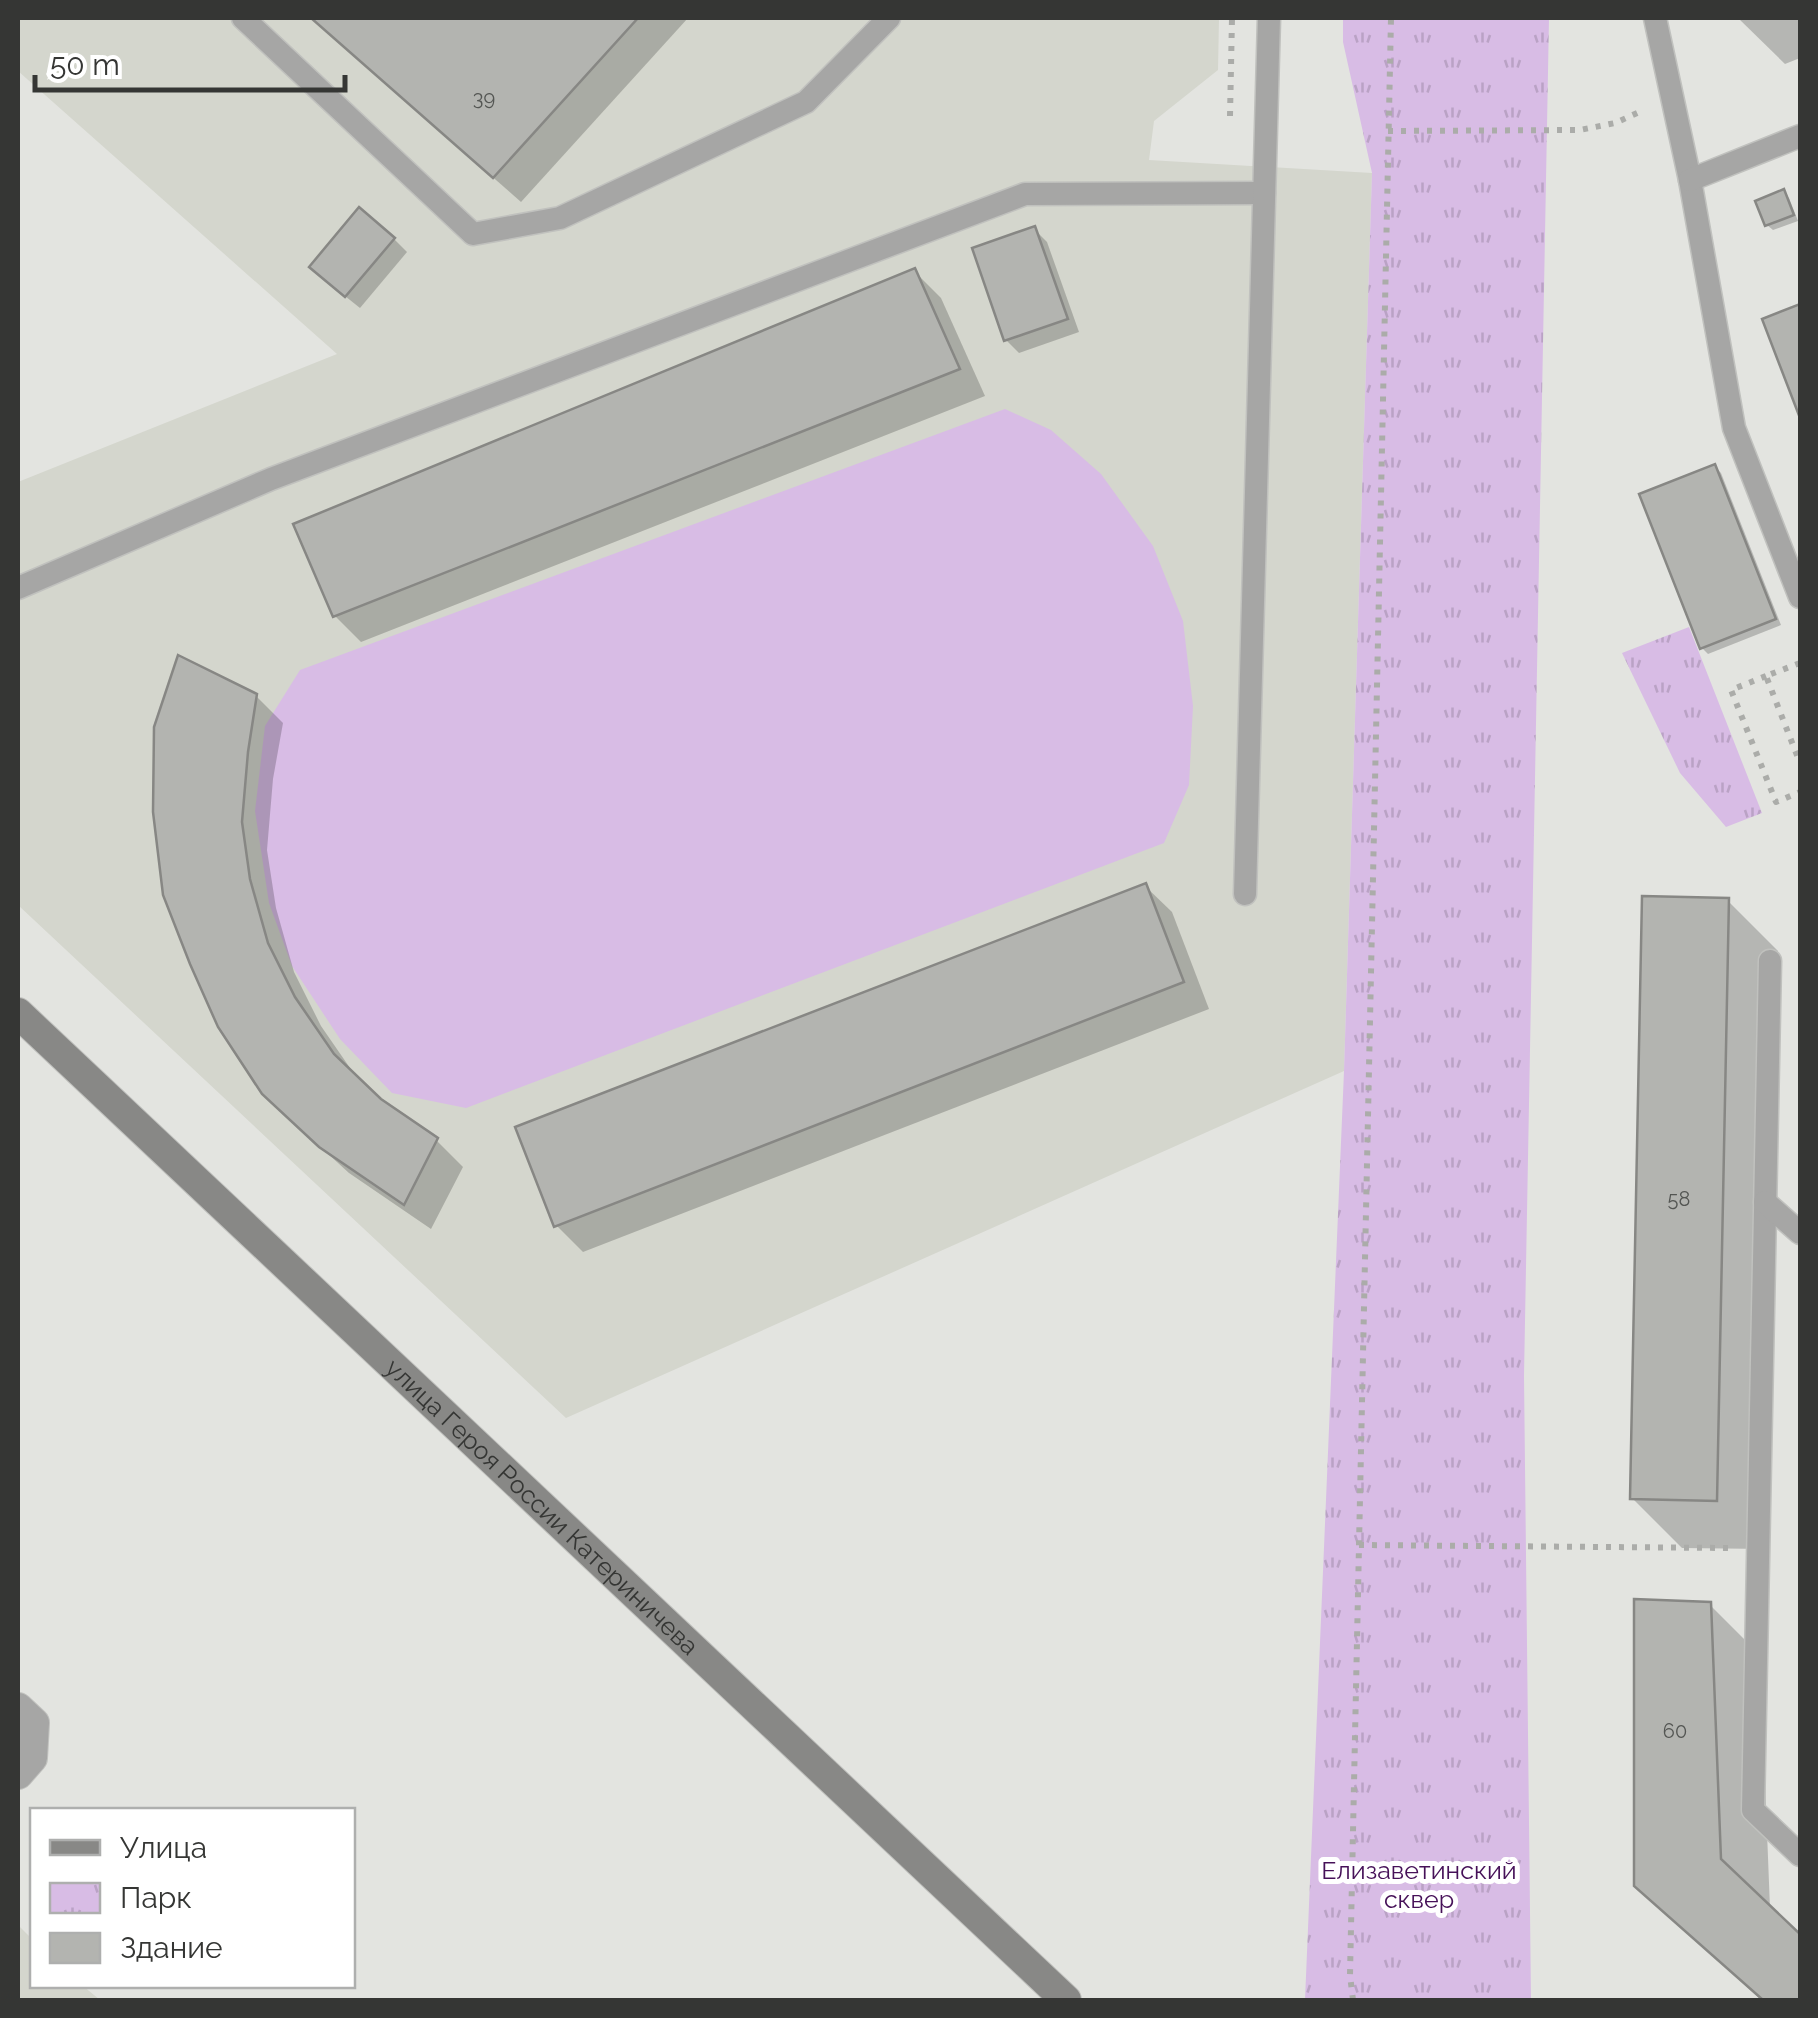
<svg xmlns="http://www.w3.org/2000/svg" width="1818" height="2018" font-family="Raleway,sans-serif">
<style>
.built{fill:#d4d6cd}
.park{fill:url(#park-tufts)}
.pitch{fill:#d8bce5}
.shadow{fill:#0003}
.building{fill:#b3b4b0;stroke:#878784;stroke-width:2.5}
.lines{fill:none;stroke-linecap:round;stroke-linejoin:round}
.lane-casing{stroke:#c0c1be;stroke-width:25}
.street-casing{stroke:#c0c1be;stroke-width:32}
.secondary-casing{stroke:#c0c1be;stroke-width:32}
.path{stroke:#abaca9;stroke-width:6;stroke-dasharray:5 8;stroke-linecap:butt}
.lane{stroke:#a6a6a5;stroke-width:22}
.street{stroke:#a6a6a5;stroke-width:30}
.secondary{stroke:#888886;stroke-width:30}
.labels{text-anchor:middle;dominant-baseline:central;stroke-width:10;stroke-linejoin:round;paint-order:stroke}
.number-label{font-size:20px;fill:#545653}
.street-label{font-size:25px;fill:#353634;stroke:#fff}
.park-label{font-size:25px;fill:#461158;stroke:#fff}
</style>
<defs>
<pattern id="park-tufts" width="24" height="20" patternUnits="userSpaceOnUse" patternTransform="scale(2.5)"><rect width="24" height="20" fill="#d8bce5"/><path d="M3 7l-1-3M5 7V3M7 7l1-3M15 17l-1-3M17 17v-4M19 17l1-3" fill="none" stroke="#baa2c5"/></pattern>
</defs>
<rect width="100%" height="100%" fill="#e3e4e0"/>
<g class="built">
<path d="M18,18H1219L1218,70L1154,121L1149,160L1372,173L1344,1071L566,1418L18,905V482L337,354L18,71Z"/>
<path d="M18,1925L32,1939V1986H83L100,2000H18Z"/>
</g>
<g class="park">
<path d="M1343,18H1549L1524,1376L1531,2000H1305L1344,1071L1372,173L1343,42Z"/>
<path d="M1689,627L1762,813L1726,827L1680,773L1622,653Z"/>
</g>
<path class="pitch" d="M1005,409L1051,430L1101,474L1153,546L1183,621L1193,706L1189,785L1164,843L466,1108L392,1093L340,1039L292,966L269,903L255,811L265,726L300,670Z"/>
<g class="shadow">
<path d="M311,18H688L521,202Z"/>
<path d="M1738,18H1800V58L1785,64Z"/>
<path d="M1783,192L1789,198L1798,221L1773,230L1767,225Z"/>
<path d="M1034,229L1047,242L1079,332L1019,353L1006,340Z"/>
<path d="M394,239L407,252L360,308L325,280Z"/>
<path d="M914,271L941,298L985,396L361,642L335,616Z"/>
<path d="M1800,306V411L1765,321Z"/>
<path d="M1715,467L1721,473L1781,625L1708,654L1702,648Z"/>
<path d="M256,696L283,723L273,779L267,850L276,908L294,972L321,1026L359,1081L380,1101L436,1140L463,1167L431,1229L349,1173L291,1120L166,894Z"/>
<path d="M1145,886L1172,912L1209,1009L583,1252L556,1225Z"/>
<path d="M1728,901L1778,951L1766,1549L1682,1548L1632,1498Z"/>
<path d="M1710,1605L1760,1655L1770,1908L1800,1937V2000H1761L1637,1885Z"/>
</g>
<g class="building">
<path d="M311,18H638L493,178Z"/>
<path d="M1784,189L1794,215L1765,226L1755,201Z"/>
<path d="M359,207L395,238L345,297L309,267Z"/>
<path d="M1035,226L1068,319L1004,341L972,248Z"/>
<path d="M915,268L960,369L333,617L293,524Z"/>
<path d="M1800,304V418L1762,319Z"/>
<path d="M1715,464L1776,619L1700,649L1639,494Z"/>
<path d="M178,655L257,694L248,752L242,822L250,879L268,943L295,997L334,1054L381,1099L438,1138L404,1205L319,1147L262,1094L218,1027L190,964L163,895L153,812L154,727Z"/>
<path d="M1146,883L1184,982L554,1227L515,1127Z"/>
<path d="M1642,896L1729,898L1717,1501L1630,1499Z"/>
<path d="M1634,1599L1711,1602L1721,1859L1800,1934V2000H1763L1634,1886Z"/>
</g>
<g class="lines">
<g class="lane-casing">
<g id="lane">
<path d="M243,18L473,234L560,218L806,102L889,18"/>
<path d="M1655,18L1690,180L1734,428L1800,597"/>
<path d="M1690,180L1800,136"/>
<path d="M18,588L271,479L1025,194L1264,193"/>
<path d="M1245,894L1269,18"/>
<path d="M1770,961L1753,1810L1800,1855"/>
<path d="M1765,1202L1800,1233"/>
</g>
</g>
<g class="street-casing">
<path id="street" d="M18,1708L34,1723L32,1758L18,1774"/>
</g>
<g class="secondary-casing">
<g id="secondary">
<path id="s1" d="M18,1013L1066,2000"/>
</g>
</g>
<g class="path">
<path d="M1230,116L1232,18"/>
<path d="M1388,131L1580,130L1615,123L1644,110"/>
<path d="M1800,663L1766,676L1800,763"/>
<path d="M1766,676L1731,690L1776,802L1800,792"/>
<path d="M1359,1545L1728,1548"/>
<path d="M1353,2000L1350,1975L1391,18"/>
</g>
<use href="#lane" class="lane"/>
<use href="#street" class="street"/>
<use href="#secondary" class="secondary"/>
</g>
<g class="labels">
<g class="number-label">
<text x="484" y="98">39</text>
<text x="1679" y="1199">58</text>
<text x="1675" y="1731">60</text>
</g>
<g class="street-label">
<text stroke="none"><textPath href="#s1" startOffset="720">улица Героя России Катериничева</textPath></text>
</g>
<g class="park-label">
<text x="1419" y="1870">Елизаветинский<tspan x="1419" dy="29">сквер</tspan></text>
</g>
</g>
<rect width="1818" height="2018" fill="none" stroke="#353634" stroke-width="40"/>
<rect x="30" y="1808" width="325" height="180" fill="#ffffff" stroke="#aeafae" stroke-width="2.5"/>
<rect x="50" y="1840" width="50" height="15" fill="#888886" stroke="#aeafae" stroke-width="2.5"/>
<text x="120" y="1858" font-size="30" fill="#353634">Улица</text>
<rect x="50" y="1883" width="50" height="30" fill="url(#park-tufts)" stroke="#aeafae" stroke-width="2.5"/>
<text x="120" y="1908" font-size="30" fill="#353634">Парк</text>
<rect x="50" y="1933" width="50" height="30" fill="#b3b4b0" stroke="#aeafae" stroke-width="2.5"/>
<text x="120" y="1958" font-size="30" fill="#353634">Здание</text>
<path d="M35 75v15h310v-15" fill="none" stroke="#353634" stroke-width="5"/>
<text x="50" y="75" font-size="30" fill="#353634" stroke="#ffffff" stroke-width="8" paint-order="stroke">50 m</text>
</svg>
